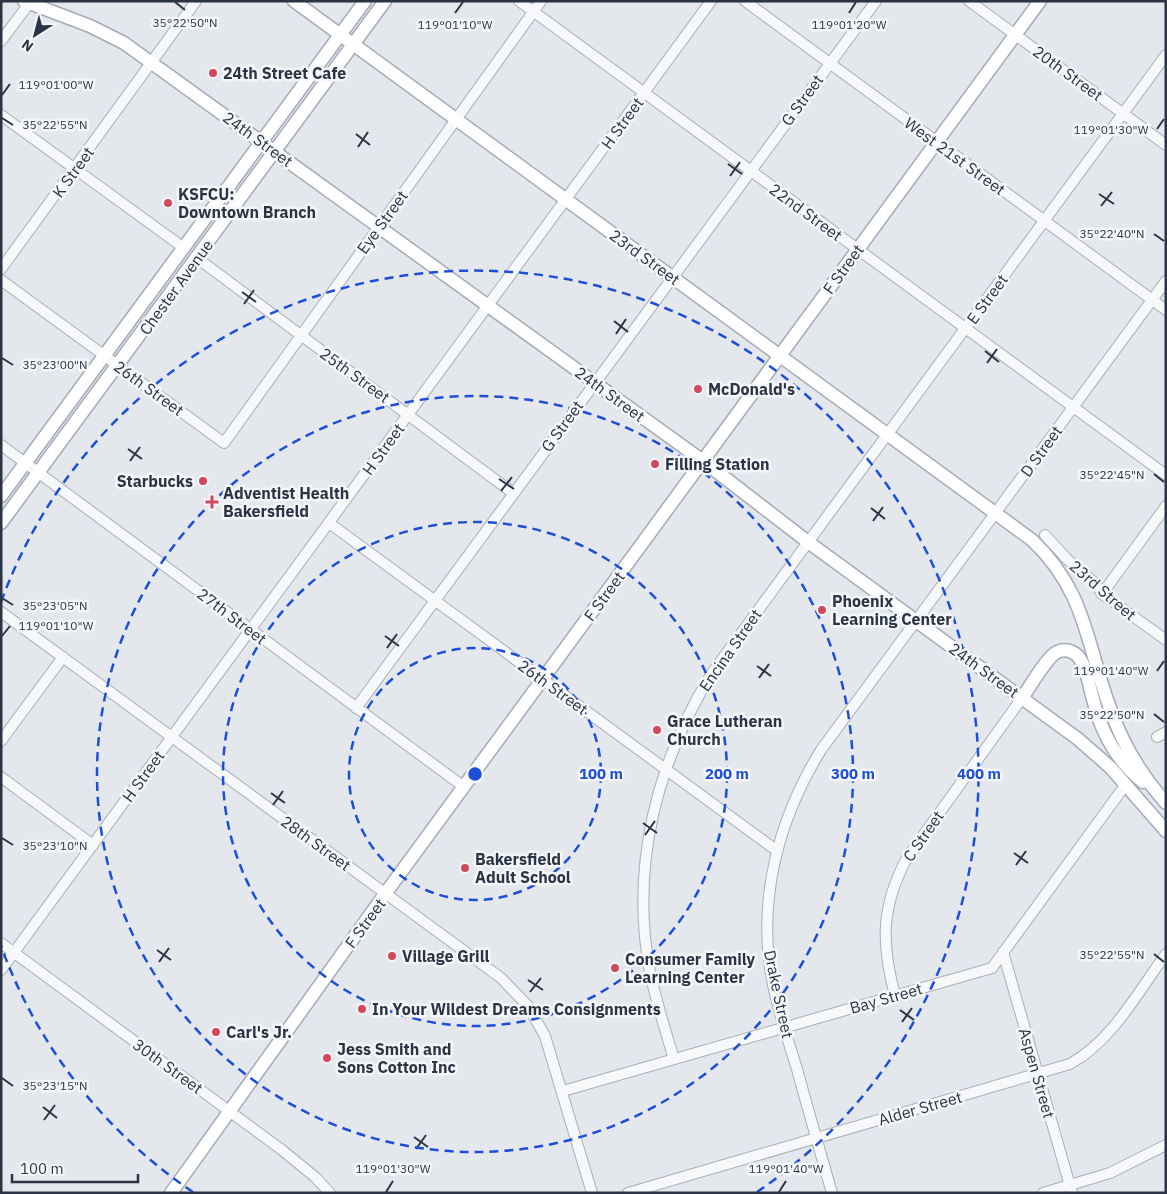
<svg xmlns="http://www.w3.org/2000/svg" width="1167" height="1194" font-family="'IBM Plex Sans',sans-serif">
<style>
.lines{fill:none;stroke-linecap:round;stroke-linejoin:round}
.minor-casing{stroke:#a9aeb7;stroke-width:12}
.major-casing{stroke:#a3abb8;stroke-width:15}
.minor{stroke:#f7f8fa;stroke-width:10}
.major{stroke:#fff;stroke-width:12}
.ticks{fill:none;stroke:#2b3445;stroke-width:2}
.ring{fill:none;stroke:#1d4ed8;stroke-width:2.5;stroke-dasharray:9 6}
.poi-dot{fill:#d1495b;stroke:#f4f6f9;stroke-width:2}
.labels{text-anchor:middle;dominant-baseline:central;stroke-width:5;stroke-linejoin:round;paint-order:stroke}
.poi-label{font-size:16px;font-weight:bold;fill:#2b3445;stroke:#f4f6f9;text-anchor:start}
.street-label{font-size:16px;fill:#2b3445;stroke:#f4f6f9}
.ticks-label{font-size:12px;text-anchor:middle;fill:#2b3445;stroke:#f4f6f9;stroke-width:5;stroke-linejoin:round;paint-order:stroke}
.centre{fill:#1d4ed8;stroke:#f4f6f9;stroke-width:2.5}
.ring-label{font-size:15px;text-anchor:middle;font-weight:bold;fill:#1d4ed8;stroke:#f4f6f9;stroke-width:5;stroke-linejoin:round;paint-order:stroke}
</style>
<rect width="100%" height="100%" fill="#e4e7ec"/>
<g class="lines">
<g class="minor-casing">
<g id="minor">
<path d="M519,1L1166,475"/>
<path d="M745,1L1166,310"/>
<path d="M969,1L1166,145"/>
<path d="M1,41L31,1"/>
<path d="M1,115L184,248"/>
<path d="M197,258L513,493"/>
<path d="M1,269L196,1"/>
<path d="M1,280L224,443L541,1"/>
<path d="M1,445L464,787"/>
<path d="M329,523L776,850"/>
<path d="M1045,535L1067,559L1096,584L1102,594L1166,640"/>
<path d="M1102,594L1166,506"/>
<path d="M1,612L501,978L528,1006L545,1036L592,1193"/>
<path d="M356,708L876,1"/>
<path d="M1157,737L1166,732"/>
<path d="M1,741L63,657"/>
<path d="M1,777L93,845"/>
<path d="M1,943L282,1150L315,1177L330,1193"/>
<path d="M1003,952L1072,1193"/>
<path d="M1,970L711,1"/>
<path d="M895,995C881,944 881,906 907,858L1022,698"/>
<path d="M674,1059C665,1029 655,999 649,967C631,864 657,762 712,673L1166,55"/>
<path d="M563,1091L992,968L1126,784"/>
<path d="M628,1193L1070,1064C1113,1040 1137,993 1166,954"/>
<path d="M832,1193C820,1151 808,1110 797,1069C788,1041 779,1013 773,985C756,902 778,820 821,750L1166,281"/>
<path d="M1043,1193L1110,1173L1166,1145"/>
</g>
</g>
<g class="major-casing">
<g id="major">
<path d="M24,1L90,26L124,43L703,461L808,542L1078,739L1111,768L1166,831"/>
<path d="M294,1L1032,540C1086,591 1086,643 1110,708C1122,743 1141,775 1166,803"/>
<path d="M1,496L365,1"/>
<path d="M1,523L385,1"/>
<path d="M1022,698C1030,687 1046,658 1057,652C1065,648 1075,651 1080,659C1088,670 1089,687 1093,699C1101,732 1117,761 1143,782"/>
<path d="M171,1193L385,894L1040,1"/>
</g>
</g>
<use href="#minor" class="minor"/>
<use href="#major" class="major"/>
</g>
<path class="ticks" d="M175,2L185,10M455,13L463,2M849,13L856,2M2,95L10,84M2,118L13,125M1157,129L1164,119M356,134L370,145M358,147L368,132M728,164L742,174M730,176L740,162M1099,194L1114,204M1101,206L1112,192M1154,234L1164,241M242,292L256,302M244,304L254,290M614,321L628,332M616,334L626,319M985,351L999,362M2,358L13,365M987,363L997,349M128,449L142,459M130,461L140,447M1154,474L1164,482M499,479L514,489M501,491L512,477M871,508L885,519M873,521L883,507M2,598L13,605M2,636L10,626M385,636L399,646M387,648L397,634M757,666L771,676M1157,671L1164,661M759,678L769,664M1154,714L1164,722M271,793L285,803M273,805L283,791M643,823L657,833M645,835L655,821M2,838L13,845M1014,853L1028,863M1016,865L1026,851M157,950L171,960M1154,954L1164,962M159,962L169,948M528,980L543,990M530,992L541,978M900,1010L914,1020M902,1022L912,1008M2,1078L13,1086M43,1107L57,1118M44,1120L55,1105M414,1137L428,1147M416,1149L426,1135M386,1192L393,1181M779,1192L786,1181"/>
<g class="ring">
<circle cx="475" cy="774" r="126"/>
<circle cx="475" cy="774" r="252"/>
<circle cx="475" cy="774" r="378"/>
<path d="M193 1192A504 504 0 0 1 1 946M1 602A504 504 0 1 1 757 1192"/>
</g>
<g class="poi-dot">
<circle cx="213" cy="73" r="5"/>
<circle cx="168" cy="203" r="5"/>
<circle cx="698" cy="389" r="5"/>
<circle cx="655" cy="464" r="5"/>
<circle cx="203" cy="481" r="5"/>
<path d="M209.5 494.5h5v5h5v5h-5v5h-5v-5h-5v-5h5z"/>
<circle cx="822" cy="610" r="5"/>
<circle cx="657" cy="730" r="5"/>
<circle cx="465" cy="868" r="5"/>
<circle cx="392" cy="956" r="5"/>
<circle cx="615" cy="968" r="5"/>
<circle cx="362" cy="1009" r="5"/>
<circle cx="216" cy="1032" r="5"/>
<circle cx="327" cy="1058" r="5"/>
</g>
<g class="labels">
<g class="poi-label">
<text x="223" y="73">24th Street Cafe</text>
<text x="178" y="194">KSFCU:<tspan x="178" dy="18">Downtown Branch</tspan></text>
<text x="708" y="389">McDonald's</text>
<text x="665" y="464">Filling Station</text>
<text x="193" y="481" text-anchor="end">Starbucks</text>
<text x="223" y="493">Adventist Health<tspan x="223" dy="18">Bakersfield</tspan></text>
<text x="832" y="601">Phoenix<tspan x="832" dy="18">Learning Center</tspan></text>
<text x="667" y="721">Grace Lutheran<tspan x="667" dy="18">Church</tspan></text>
<text x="475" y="859">Bakersfield<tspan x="475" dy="18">Adult School</tspan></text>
<text x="402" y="956">Village Grill</text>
<text x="625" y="959">Consumer Family<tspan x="625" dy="18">Learning Center</tspan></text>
<text x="372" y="1009">In Your Wildest Dreams Consignments</text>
<text x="226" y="1032">Carl's Jr.</text>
<text x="337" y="1049">Jess Smith and<tspan x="337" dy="18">Sons Cotton Inc</tspan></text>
</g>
<g class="street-label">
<text transform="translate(1068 73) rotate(36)">20th Street</text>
<text transform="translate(802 100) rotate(-54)">G Street</text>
<text transform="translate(622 123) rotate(-54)">H Street</text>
<text transform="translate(258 139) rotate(36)">24th Street</text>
<text transform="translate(955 156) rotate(36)">West 21st Street</text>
<text transform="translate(73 172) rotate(-54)">K Street</text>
<text transform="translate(806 212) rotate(36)">22nd Street</text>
<text transform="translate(382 222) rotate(-54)">Eye Street</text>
<text transform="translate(645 257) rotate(36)">23rd Street</text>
<text transform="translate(843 269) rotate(-54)">F Street</text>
<text transform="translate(176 287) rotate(-54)">Chester Avenue</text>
<text transform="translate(987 299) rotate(-54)">E Street</text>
<text transform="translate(355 375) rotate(36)">25th Street</text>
<text transform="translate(149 388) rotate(36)">26th Street</text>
<text transform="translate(610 394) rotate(36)">24th Street</text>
<text transform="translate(562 426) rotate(-54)">G Street</text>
<text transform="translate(383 449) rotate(-54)">H Street</text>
<text transform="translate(1041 451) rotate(-54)">D Street</text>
<text transform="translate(1103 590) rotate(41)">23rd Street</text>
<text transform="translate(604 596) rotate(-54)">F Street</text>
<text transform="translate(232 616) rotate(37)">27th Street</text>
<text transform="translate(730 650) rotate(-55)">Encina Street</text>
<text transform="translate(984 670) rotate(36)">24th Street</text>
<text transform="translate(553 687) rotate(36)">26th Street</text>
<text transform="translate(143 776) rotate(-54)">H Street</text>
<text transform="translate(923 836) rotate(-55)">C Street</text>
<text transform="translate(316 843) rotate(36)">28th Street</text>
<text transform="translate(365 923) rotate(-54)">F Street</text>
<text transform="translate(779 994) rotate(78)">Drake Street</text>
<text transform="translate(886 998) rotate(-16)">Bay Street</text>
<text transform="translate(168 1066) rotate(36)">30th Street</text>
<text transform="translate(1037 1073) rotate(74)">Aspen Street</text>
<text transform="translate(920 1108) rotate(-16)">Alder Street</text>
</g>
</g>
<g class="ticks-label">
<text x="185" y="27">35°22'50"N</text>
<text x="455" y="29">119°01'10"W</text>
<text x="849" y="29">119°01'20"W</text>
<text x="56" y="89">119°01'00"W</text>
<text x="55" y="129">35°22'55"N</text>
<text x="1111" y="134">119°01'30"W</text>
<text x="1112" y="238">35°22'40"N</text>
<text x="55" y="369">35°23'00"N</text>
<text x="1112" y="479">35°22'45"N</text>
<text x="55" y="610">35°23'05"N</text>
<text x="56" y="630">119°01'10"W</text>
<text x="1111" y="675">119°01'40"W</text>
<text x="1112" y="719">35°22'50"N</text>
<text x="55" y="850">35°23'10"N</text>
<text x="1112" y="959">35°22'55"N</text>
<text x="55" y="1090">35°23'15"N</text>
<text x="393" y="1173">119°01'30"W</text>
<text x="786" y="1173">119°01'40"W</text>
</g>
<circle cx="475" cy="774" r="8" class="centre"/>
<g class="ring-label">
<text x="601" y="779">100 m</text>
<text x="727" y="779">200 m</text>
<text x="853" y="779">300 m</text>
<text x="979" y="779">400 m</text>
</g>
<rect width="1167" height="1194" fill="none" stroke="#2b3445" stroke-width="5"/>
<g transform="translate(35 35) rotate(216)" stroke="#f4f6f9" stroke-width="4" paint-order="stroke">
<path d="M0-4L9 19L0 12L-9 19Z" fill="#2b3445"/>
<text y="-8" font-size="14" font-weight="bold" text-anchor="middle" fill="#2b3445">N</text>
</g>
<path d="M12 1174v8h126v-8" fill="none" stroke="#2b3445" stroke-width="2.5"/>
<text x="20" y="1174" font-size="15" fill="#2b3445" stroke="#f4f6f9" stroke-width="4" paint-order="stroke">100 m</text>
</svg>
